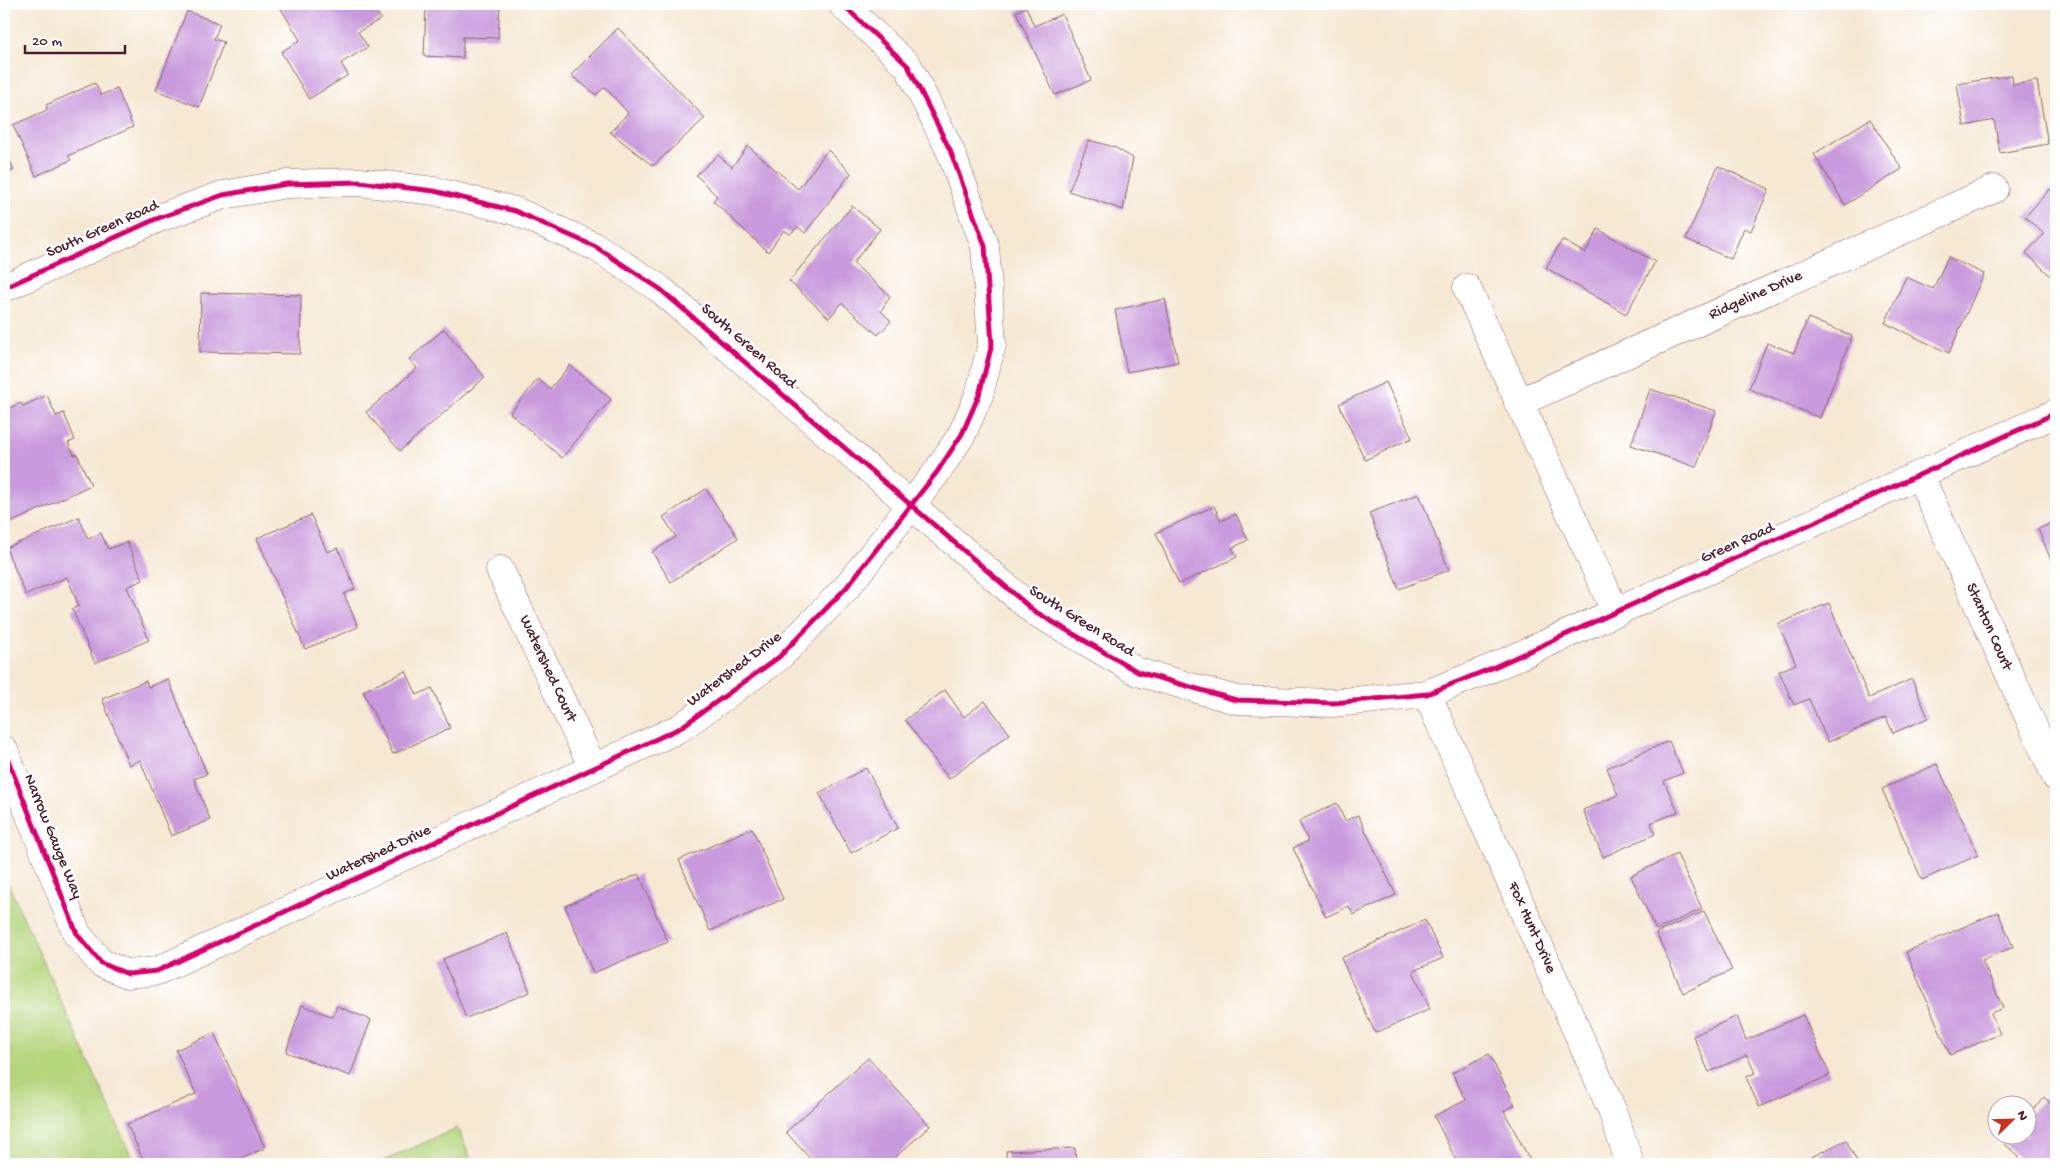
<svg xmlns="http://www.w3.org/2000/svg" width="2060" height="1168" font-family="'Gochi Hand',sans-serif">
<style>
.green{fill:#b6d67e;stroke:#807a54}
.building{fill:#c899dc}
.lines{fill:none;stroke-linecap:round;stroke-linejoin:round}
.minor-casing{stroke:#866566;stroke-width:29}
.minor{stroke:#fff;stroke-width:28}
.cycleway-casing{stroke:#fff;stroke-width:8}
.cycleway{stroke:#d6006c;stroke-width:5}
.labels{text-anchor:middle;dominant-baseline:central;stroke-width:5;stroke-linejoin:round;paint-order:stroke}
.street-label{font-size:16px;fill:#4a1f2b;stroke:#fff}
</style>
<rect width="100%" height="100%" fill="#fff"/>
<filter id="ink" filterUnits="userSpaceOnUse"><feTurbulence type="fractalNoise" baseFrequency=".02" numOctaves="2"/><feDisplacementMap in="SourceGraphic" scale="10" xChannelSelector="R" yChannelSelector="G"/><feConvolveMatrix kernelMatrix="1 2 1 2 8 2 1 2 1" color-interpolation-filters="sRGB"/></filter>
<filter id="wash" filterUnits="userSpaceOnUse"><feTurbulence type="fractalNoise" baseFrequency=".0096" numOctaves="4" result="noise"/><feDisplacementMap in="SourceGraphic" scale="20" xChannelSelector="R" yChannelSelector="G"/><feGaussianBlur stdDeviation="1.12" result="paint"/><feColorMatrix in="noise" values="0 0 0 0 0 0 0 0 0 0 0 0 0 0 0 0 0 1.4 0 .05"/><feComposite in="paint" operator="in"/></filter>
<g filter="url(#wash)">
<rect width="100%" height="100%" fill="#f6e8d3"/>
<g class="green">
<path d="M4,875L135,1164H4Z"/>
<path d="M457,1128L473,1164H377Z"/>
</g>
<g id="blocks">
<g class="building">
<path d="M285,4H371L381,19L358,32L368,47L341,63L348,75L309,99L281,52L300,40L280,7Z"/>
<path d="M426,4H500L498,38L463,37V58L424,56Z"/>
<path d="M1026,7L1034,26L1062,14L1091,80L1055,95L1016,12Z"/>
<path d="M187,11L220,24L214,39L224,42L199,107L156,90Z"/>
<path d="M618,28L705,118L653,166L610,132L628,113L605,87L596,95L571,75Z"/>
<path d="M2012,75L2013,85L2037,81L2048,144L2000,153L1994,120L1964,126L1957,84Z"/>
<path d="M95,83L101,95L117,88L133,127L68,156L71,160L36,176L13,125L47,110L46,105Z"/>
<path d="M1870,119L1902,169L1845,205L1814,154Z"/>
<path d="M1089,140L1114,147L1133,158L1123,210L1069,191Z"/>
<path d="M748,146L798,189L828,150L851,173L805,233L798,227L790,234L784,230L768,252L713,201L717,196L696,175L718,155L732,167Z"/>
<path d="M4,147L14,170L4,175Z"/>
<path d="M1718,166L1769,189L1751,231L1744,228L1731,259L1686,239Z"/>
<path d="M2050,189L2056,195V281L2026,253L2044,234L2025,217Z"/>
<path d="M852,206L880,229L853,263L890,296L881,311L891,321L878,335L842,303L829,318L789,281Z"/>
<path d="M1598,229L1655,262L1626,314L1546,268L1562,240L1585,253Z"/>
<path d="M1948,257L1984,274L1949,353L1885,323L1906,277L1933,289Z"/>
<path d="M201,293L301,295L300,354L200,352Z"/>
<path d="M1165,299L1178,362L1127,372L1115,310Z"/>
<path d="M1808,318L1852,336L1820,418L1749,389L1767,343L1794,353Z"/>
<path d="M444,329L485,377L400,451L366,412L417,368L409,359Z"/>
<path d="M570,365L611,399L562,458L510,413L538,379L550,389Z"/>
<path d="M1386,382L1412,438L1365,460L1339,404Z"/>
<path d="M1650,389L1716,411L1696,467L1631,445Z"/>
<path d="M47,395L56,416L64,413L75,440L68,443L74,455L77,454L91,485L4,526V410L21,403L23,406Z"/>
<path d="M706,489L738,538L671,582L652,552L676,537L663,517Z"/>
<path d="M1419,494L1449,570L1399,589L1369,513Z"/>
<path d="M1214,506L1221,521L1236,514L1248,540L1232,548L1237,557L1179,584L1156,533Z"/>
<path d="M311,515L327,552L338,548L355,589L344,594L358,627L305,649L257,538Z"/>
<path d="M79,517L88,539L101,533L108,549L127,542L143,580L127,587L149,640L95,663L72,609L79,606L67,577L26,595L6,548Z"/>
<path d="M2056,521V572L2038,529Z"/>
<path d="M1829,603L1869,698L1912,679L1928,718L1893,733L1886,717L1828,742L1809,699L1794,705L1779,671L1796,664L1778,624Z"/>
<path d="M406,671L417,695L432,688L450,728L393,754L363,691Z"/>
<path d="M168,679L207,774L194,779L210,820L171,836L140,760L129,765L102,699L146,681L148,687Z"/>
<path d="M945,690L964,717L985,701L1010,734L949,779L905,720Z"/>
<path d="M1669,741L1683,773L1664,781L1678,812L1651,823L1655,834L1603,857L1583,810L1618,795L1607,768Z"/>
<path d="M1937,764L1978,855L1922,880L1882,789Z"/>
<path d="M866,768L898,828L851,853L819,793Z"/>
<path d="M1337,803L1345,821L1358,815L1396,895L1353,915L1349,906L1326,917L1293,848L1308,841L1299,821Z"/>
<path d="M752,828L783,899L710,931L679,860Z"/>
<path d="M1677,854L1702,909L1656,930L1631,876Z"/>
<path d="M639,874L668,942L593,973L565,906Z"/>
<path d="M1704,911L1732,970L1683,993L1656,933Z"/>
<path d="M1998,912L2013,947L1982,960L2003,1008L1991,1013L2000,1034L1950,1055L1906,952Z"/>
<path d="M1425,920L1443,958L1413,971L1430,1009L1375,1033L1341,958Z"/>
<path d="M507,933L530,992L466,1018L443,959Z"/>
<path d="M302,1005L333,1017L337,1006L371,1020L350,1076L286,1052Z"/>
<path d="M1803,1015L1830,1075L1759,1107L1746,1077L1755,1073L1747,1055L1709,1072L1693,1036L1737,1016L1746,1040Z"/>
<path d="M214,1033L265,1148L229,1164H145L127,1124L196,1094L176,1050Z"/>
<path d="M1489,1054L1515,1105L1504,1111L1532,1164H1458L1434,1116L1466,1100L1452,1073Z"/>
<path d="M868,1058L930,1126L888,1164H815L786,1132Z"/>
<path d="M2044,1097L2056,1109V1164H2013L2019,1157L2005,1144L2012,1136H2028V1117Z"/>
<path d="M1846,1140L1858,1164H1807L1805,1160Z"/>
<path d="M1075,1148L1076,1164H1007L1006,1151Z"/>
</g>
</g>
</g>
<g filter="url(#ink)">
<use href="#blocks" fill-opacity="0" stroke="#866566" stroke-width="1"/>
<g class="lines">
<g class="minor-casing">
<g id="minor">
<path d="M4,288L156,219L223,195L287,184L359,182L434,191L515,211L596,247L660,289L1034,611L1138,672L1236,700L1333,703L1427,694L1492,668L2056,413"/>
<path d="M1467,288L1616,613"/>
<path d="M1518,403L1994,189"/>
<path d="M1920,476L2056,777"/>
<path d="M500,570L593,768"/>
<path d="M1427,694L1612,1110L1630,1164"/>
<path d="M4,750L77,934L101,963L128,974L157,971L680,728L779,657L846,588L937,472L962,434L979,395L992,344L985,246L950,150L908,66L842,4"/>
</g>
</g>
<use href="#minor" class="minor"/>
<g class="cycleway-casing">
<g id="cycleway">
<path d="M4,288L156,219L223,195L287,184L359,182L434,191L515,211L596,247L660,289L1034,611L1138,672L1236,700L1333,703L1427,694L1492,668L2056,413"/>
<path d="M4,750L77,934L101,963L128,974L157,971L680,728L779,657L846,588L937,472L962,434L979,395L992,344L985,246L950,150L908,66L842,4"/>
</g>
</g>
<use href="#cycleway" class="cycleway"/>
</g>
</g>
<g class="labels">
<g class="street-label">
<text transform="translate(103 230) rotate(-24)">South Green Road</text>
<text transform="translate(1756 296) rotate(-24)">Ridgeline Drive</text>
<text transform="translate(748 347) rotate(41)">South Green Road</text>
<text transform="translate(1738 544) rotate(-24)">Green Road</text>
<text transform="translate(1081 622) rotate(32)">South Green Road</text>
<text transform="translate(1988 627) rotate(66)">Stanton Court</text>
<text transform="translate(547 669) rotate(65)">Watershed Court</text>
<text transform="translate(735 670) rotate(-37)">Watershed Drive</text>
<text transform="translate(52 837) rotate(68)">Narrow Gauge Way</text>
<text transform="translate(379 854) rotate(-25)">Watershed Drive</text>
<text transform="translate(1531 928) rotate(66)">Fox Hunt Drive</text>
</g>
</g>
<rect width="2060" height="1168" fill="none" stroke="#fff" stroke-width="20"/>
<g transform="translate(2012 1120) rotate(67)"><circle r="24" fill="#ffffff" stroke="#b7a5aa"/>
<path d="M0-4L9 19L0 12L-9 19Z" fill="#c8321e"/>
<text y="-8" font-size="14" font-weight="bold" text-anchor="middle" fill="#4a1f2b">N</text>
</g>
<path d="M25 45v8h100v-8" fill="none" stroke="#4a1f2b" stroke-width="2.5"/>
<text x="32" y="45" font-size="15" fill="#4a1f2b" stroke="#ffffff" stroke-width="4" paint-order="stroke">20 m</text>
</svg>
